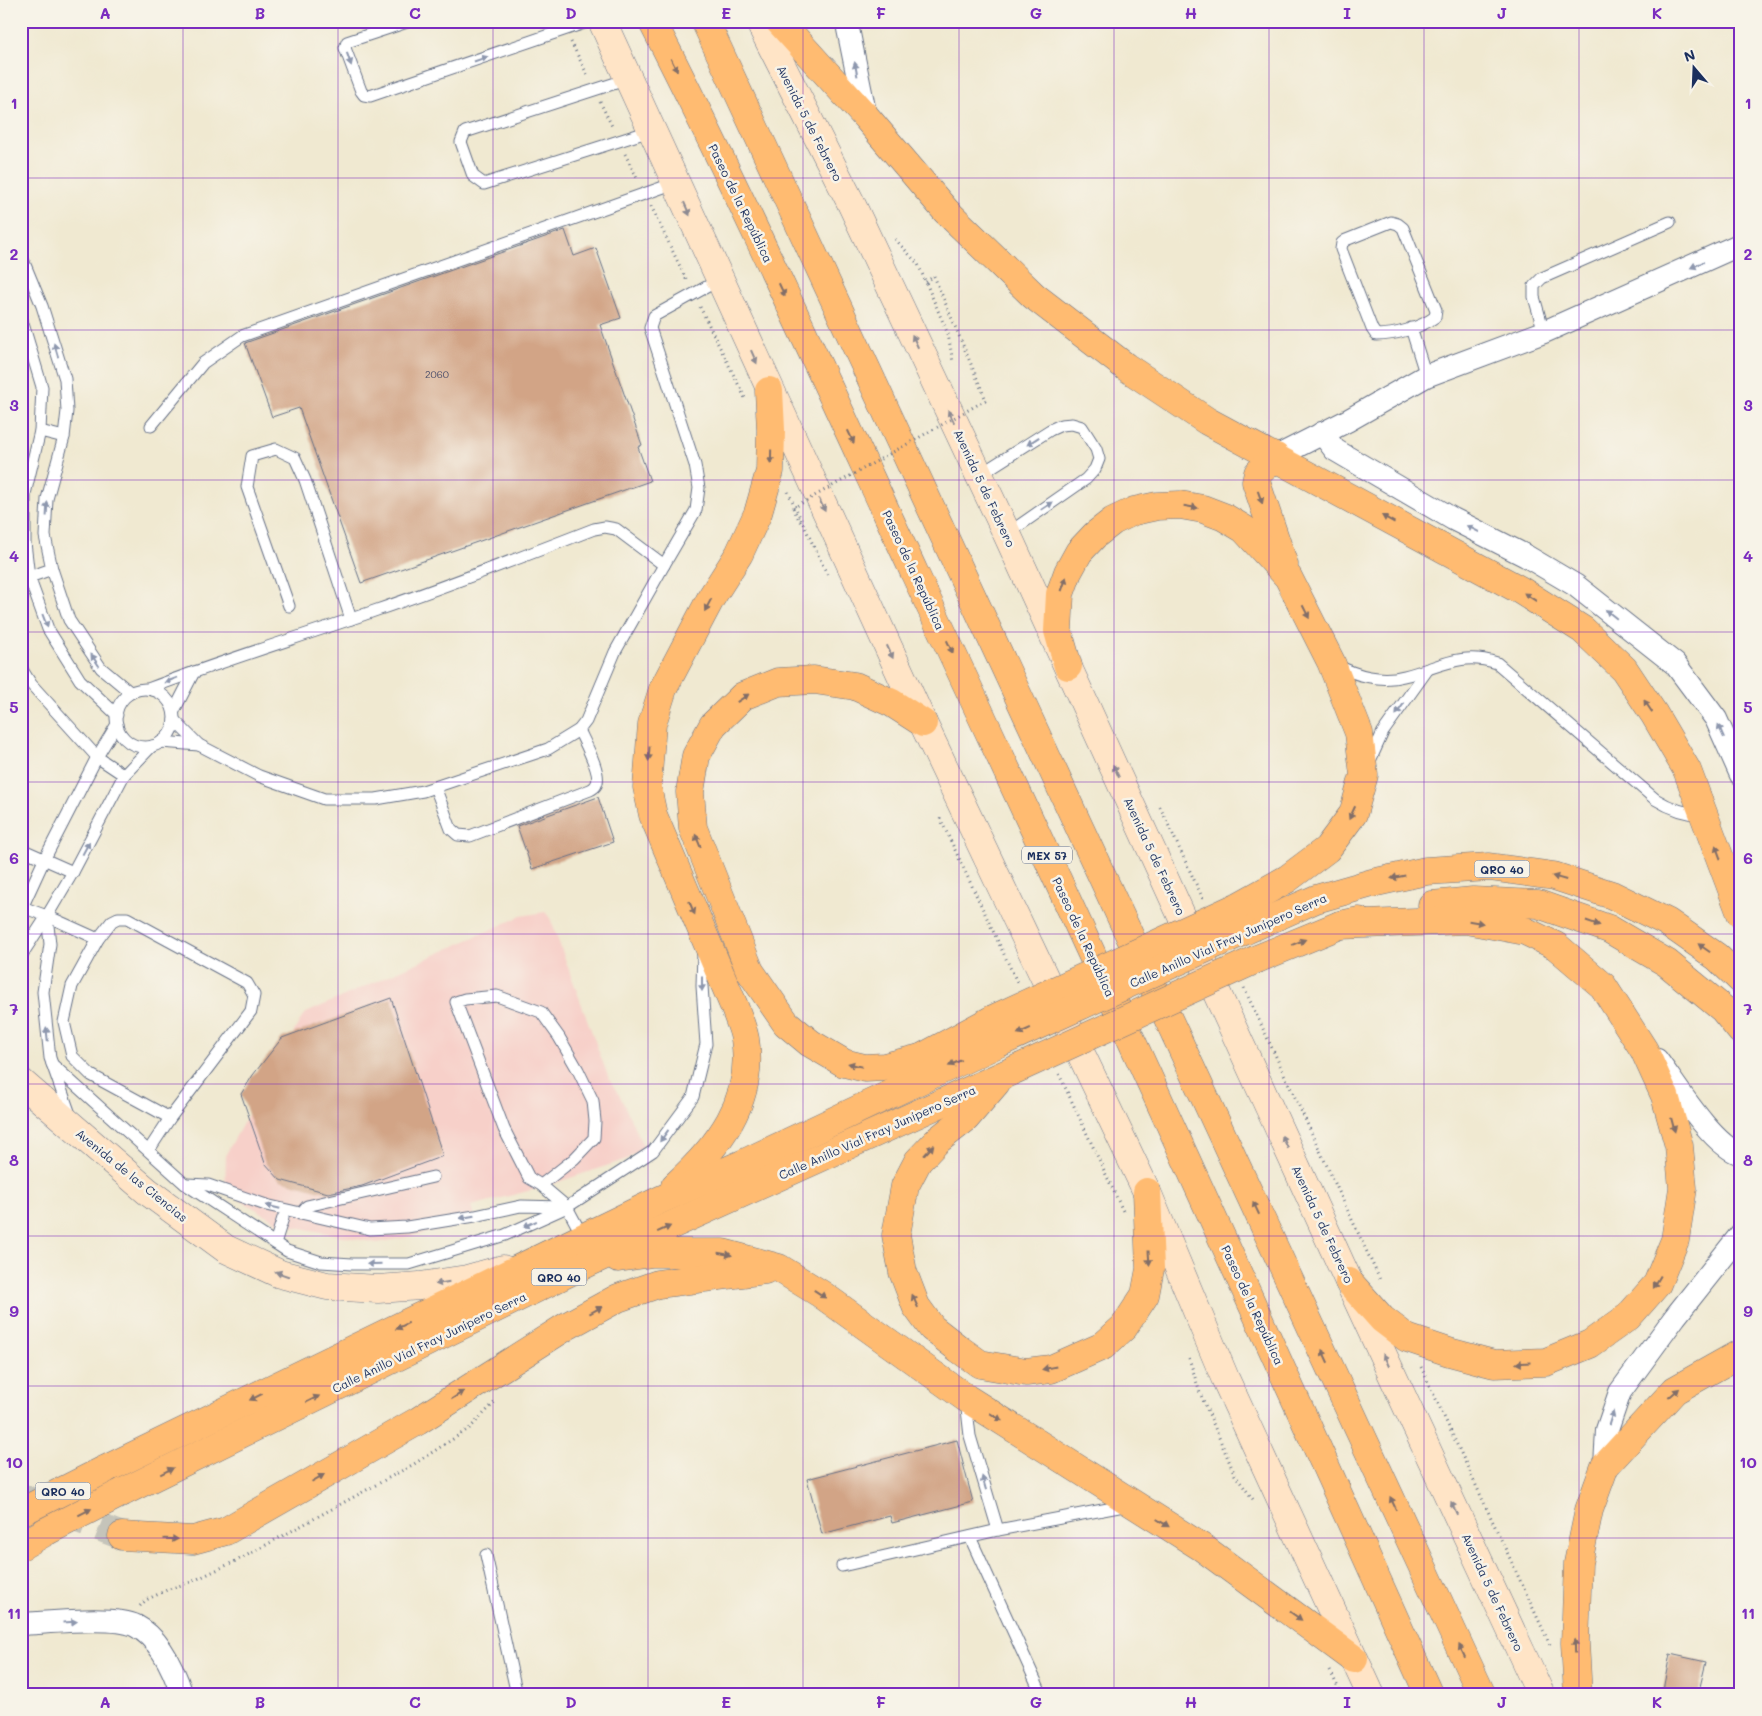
<svg xmlns="http://www.w3.org/2000/svg" width="1762" height="1716" font-family="Mali,sans-serif">
<style>
.built{fill:#f7d0c9}
.building{fill:#d2a486}
.lines{fill:none;stroke-linecap:round;stroke-linejoin:round}
.highway-tunnel{stroke:#c5c4ba;stroke-width:28;stroke-dasharray:28 14;stroke-linecap:butt}
.lane-casing{stroke:#667086;stroke-width:13}
.street-casing{stroke:#667086;stroke-width:24}
.secondary-casing{stroke:#667086;stroke-width:29}
.highway-casing{stroke:#667086;stroke-width:29}
.path{stroke:#667086;stroke-width:3;stroke-dasharray:1 4;stroke-linecap:butt}
.lane{stroke:#fff;stroke-width:11}
.street{stroke:#fff;stroke-width:22}
.secondary{stroke:#ffe4c6;stroke-width:28}
.highway{stroke:#ffbb71;stroke-width:28}
.highway-bridge-casing{stroke:#667086;stroke-width:29;stroke-linecap:butt}
.path-bridge{stroke:#667086;stroke-width:3;stroke-dasharray:1 4;stroke-linecap:butt}
.highway-bridge{stroke:#ffbb71;stroke-width:28}
.oneway{fill:#8d97ae}
.oneway2{fill:#826e67}
.oneway3{fill:#8d8a92}
.grid{fill:none;stroke:#7b2cbf;stroke-width:1;stroke-opacity:0.55}
.labels{text-anchor:middle;dominant-baseline:central;stroke-width:5;stroke-linejoin:round;paint-order:stroke}
.number-label{font-size:10px;fill:#494c68}
.shield{fill:#f7f3e8;stroke:#5d6a87;stroke-width:1}
.shield-label{font-size:11px;font-weight:bold;fill:#1b2f5e}
.street-label{font-size:12px;fill:#1b2f5e;stroke:#f7f3e8}
.neatline{fill:none;stroke:#7b2cbf;stroke-width:2}
.grid-label{font-size:16px;text-anchor:middle;font-weight:bold;fill:#7b2cbf}
</style>
<rect width="100%" height="100%" fill="#f7f3e8"/>
<filter id="ink" filterUnits="userSpaceOnUse"><feTurbulence type="fractalNoise" baseFrequency=".02" numOctaves="2"/><feDisplacementMap in="SourceGraphic" scale="10" xChannelSelector="R" yChannelSelector="G"/><feConvolveMatrix kernelMatrix="1 2 1 2 8 2 1 2 1" color-interpolation-filters="sRGB"/></filter>
<filter id="wash" filterUnits="userSpaceOnUse"><feTurbulence type="fractalNoise" baseFrequency=".0096" numOctaves="4" result="noise"/><feDisplacementMap in="SourceGraphic" scale="20" xChannelSelector="R" yChannelSelector="G"/><feGaussianBlur stdDeviation="1.12" result="paint"/><feColorMatrix in="noise" values="0 0 0 0 0 0 0 0 0 0 0 0 0 0 0 0 0 1.4 0 .05"/><feComposite in="paint" operator="in"/></filter>
<g filter="url(#wash)">
<rect width="100%" height="100%" fill="#f0e9d1"/>
<path class="built" d="M545,912L550,918L609,1079L621,1098L644,1148L627,1159L543,1187L471,1206L476,1223L377,1243L281,1224L225,1191L226,1154L304,1014L521,916Z"/>
<g id="blocks">
<g class="building">
<path d="M565,230L574,256L596,248L621,318L600,325L642,445L638,447L650,481L361,583L299,408L272,417L245,343Z"/>
<path d="M598,797L613,842L532,869L517,826Z"/>
<path d="M391,998L443,1156L362,1186L328,1193L280,1180L265,1163L241,1094L253,1075L282,1038Z"/>
<path d="M957,1440L973,1502L892,1523L890,1516L822,1534L807,1479Z"/>
<path d="M1670,1654L1706,1662L1698,1695H1662Z"/>
</g>
</g>
</g>
<g filter="url(#ink)">
<use href="#blocks" fill-opacity="0" stroke="#667086" stroke-width="1"/>
<g class="lines">
<path class="highway-tunnel" d="M21,1497L122,1536"/>
<g class="lane-casing">
<g id="lane">
<path d="M410,21L347,42L345,48L361,91L364,95L370,96L590,21"/>
<path d="M628,79L465,132L461,142L473,176L484,184L650,131"/>
<path d="M1391,222L1398,224L1403,228L1436,310L1435,317C1420,328 1395,335 1376,335L1372,329L1341,249L1342,243L1346,240Z"/>
<path d="M21,255L42,306L65,379L67,411L64,437L47,499L45,536L52,569L69,620L101,668L131,693"/>
<path d="M21,317L42,387L40,431L25,494V543L29,577L48,629L80,680L117,715"/>
<path d="M1411,328L1426,376"/>
<path d="M1544,332L1534,297V286L1542,278L1670,222"/>
<path d="M151,426L203,363L242,336L675,183"/>
<path d="M40,431L64,437"/>
<path d="M979,475L1050,430L1061,425L1072,424L1082,427L1096,449L1099,459L1095,469L1086,479L1007,534"/>
<path d="M29,577L52,569"/>
<path d="M289,606L247,487L252,456L276,449L295,458L305,480L351,619"/>
<path d="M1337,665C1356,676 1382,682 1404,676C1439,668 1459,651 1497,663L1655,799C1671,809 1685,814 1704,815"/>
<path d="M21,668L31,684L97,757L124,775"/>
<path d="M148,689C224,660 301,637 377,610C450,585 522,557 594,529L605,527L616,529L664,565L696,510L699,488L695,465L650,328L654,316L719,280"/>
<circle cx="145" cy="718" r="29"/>
<path d="M174,711L194,672"/>
<path d="M174,720L199,745L259,776L324,799H376L423,791L548,749L579,730L586,721L615,652L664,565"/>
<path d="M161,742L199,745"/>
<path d="M1369,763L1383,732L1428,669"/>
<path d="M435,787L451,829L458,835L470,836L590,790C592,789 595,787 596,785C603,775 584,741 579,730"/>
<path d="M21,849L73,872"/>
<path d="M22,907L47,916L98,939"/>
<path d="M21,910L44,860L97,757L117,724"/>
<path d="M21,956L47,916"/>
<path d="M52,1064L185,1184L287,1251L321,1262L352,1264H409L505,1235L567,1207L653,1151L693,1097L706,1044L702,986L703,952"/>
<path d="M71,1117L50,1058L43,992L50,944L47,916L73,872L124,775L152,746"/>
<path d="M149,1150L170,1118L251,1011L254,995L247,983L127,918H118L112,921L98,939L72,986L64,1022L72,1056L91,1075L170,1118"/>
<path d="M187,1184L208,1185L266,1205L370,1229L407,1227L475,1216L521,1206L563,1207"/>
<path d="M541,1185L574,1159L594,1138L595,1121L593,1101L578,1070L559,1037L541,1012L497,996L465,999L456,1002L504,1129L529,1178L541,1185L567,1207L583,1237"/>
<path d="M300,1214L307,1206L433,1177"/>
<path d="M275,1243L283,1218"/>
<path d="M966,1401L970,1436L998,1530"/>
<path d="M970,1537L1042,1695"/>
<path d="M486,1555L517,1695"/>
<path d="M842,1566L998,1530L1129,1505"/>
</g>
</g>
<g class="street-casing">
<g id="street">
<path d="M849,21L848,29L866,117"/>
<path d="M1322,433L1335,450L1453,519L1526,556L1575,585L1675,664L1716,719L1741,775"/>
<path d="M1276,457L1347,421L1426,376L1544,332L1741,244"/>
<path d="M1657,1060C1675,1084 1713,1147 1741,1154"/>
<path d="M1605,1466L1607,1430L1620,1392L1675,1317L1741,1234"/>
<path d="M21,1624C47,1623 115,1615 136,1626C161,1639 174,1670 182,1695"/>
</g>
</g>
<g class="secondary-casing">
<g id="secondary">
<path d="M602,21L923,723L1147,1192L1225,1378L1371,1695"/>
<path d="M759,21L850,201L1007,534L1349,1282L1541,1695"/>
<path d="M21,1082L147,1191L226,1249L280,1274L327,1286L378,1289L420,1286L467,1279L503,1269"/>
</g>
</g>
<g class="highway-casing">
<g id="highway">
<path d="M652,21C745,203 829,389 915,574C1090,946 1260,1320 1429,1695"/>
<path d="M705,21L1482,1695"/>
<path d="M779,21L866,117L946,211L1034,296L1126,367L1207,421L1520,590L1583,630L1624,669L1654,714L1687,770L1741,914"/>
<path d="M1276,457L1258,473L1256,482L1284,565"/>
<path d="M1068,666L1058,631L1060,594L1068,572L1079,552L1095,535L1113,521L1134,511L1157,506L1180,505L1203,509L1224,517L1244,529L1288,577L1331,662L1359,733L1364,775L1353,814L1327,849L1287,879L1237,907"/>
<path d="M1432,905L1473,901L1538,904L1609,929L1667,963L1723,1009L1741,1031"/>
<path d="M1340,925L1466,920L1525,931L1556,946L1603,986L1644,1050L1665,1096L1679,1146L1683,1188L1675,1240L1657,1284L1628,1317L1590,1344L1546,1362L1494,1364L1449,1352L1407,1338L1382,1319L1349,1282"/>
<path d="M1244,931L1316,899L1372,883L1426,871L1489,867L1554,876L1612,895L1667,922L1717,957L1741,980"/>
<path d="M1257,959L1340,925L1359,921"/>
<path d="M920,1058L884,1067L865,1068L844,1063L810,1043L786,1023L750,971L693,828L690,792L696,756L713,725L743,696L778,682L814,680L855,686L892,703L923,723"/>
<path d="M904,1067L993,1019"/>
<path d="M996,1083L966,1118L938,1140L918,1161L905,1186L896,1235L903,1272L916,1306L932,1328L959,1349L980,1364L1026,1372L1051,1369L1103,1346L1124,1327L1145,1295L1150,1269L1147,1192"/>
<path d="M675,1186C718,1147 755,1101 745,1039C743,1028 738,1017 734,1006L653,815L647,787L652,724L663,689L711,598L739,554L758,513L770,471L771,430L769,391"/>
<path d="M618,1258L652,1253H723L779,1268L821,1294L966,1398L1203,1548L1354,1659"/>
<path d="M104,1470L660,1200L742,1164L999,1043"/>
<path d="M123,1492L590,1262L1021,1067"/>
<path d="M122,1536L193,1540L226,1531L418,1421L567,1326L618,1298L658,1284L765,1270"/>
<path d="M21,1546L47,1531"/>
<path d="M1578,1695L1575,1643L1578,1563L1589,1510L1605,1466L1675,1390L1741,1353"/>
</g>
</g>
<g class="path">
<path d="M571,42L588,76"/>
<path d="M600,102L613,128"/>
<path d="M625,154L638,180"/>
<path d="M651,206L687,281"/>
<path d="M895,239L918,264L948,334L953,362"/>
<path d="M926,282L934,276L986,400"/>
<path d="M700,307L746,400"/>
<path d="M788,492L827,574"/>
<path d="M793,508L802,525"/>
<path d="M1160,807L1203,899"/>
<path d="M940,818L1017,982"/>
<path d="M1244,988L1381,1282"/>
<path d="M1059,1074L1123,1211"/>
<path d="M1189,1358L1200,1393L1235,1475L1255,1502"/>
<path d="M1421,1367L1551,1647"/>
<path d="M140,1606L146,1600L169,1589L191,1582L244,1557L414,1464L470,1428L496,1401"/>
<path d="M1330,1671L1342,1695"/>
</g>
<use href="#lane" class="lane"/>
<use href="#street" class="street"/>
<use href="#secondary" class="secondary"/>
<use href="#highway" class="highway"/>
<g class="highway-bridge-casing">
<g id="highway-bridge">
<path d="M993,1019L1237,907"/>
<path d="M999,1043L1244,931"/>
<path d="M1021,1067L1257,959"/>
<path d="M21,1512L104,1470"/>
<path d="M47,1531L123,1492"/>
</g>
</g>
<path class="path-bridge" d="M793,508L986,400"/>
<use href="#highway-bridge" class="highway-bridge"/>
</g>
<defs><path id="oneway-solid" d="M-6-.8H1V-3.2L6.5 0L1 3.2V.8H-6Z" transform="scale(1.25)"/></defs>
<g class="oneway">
<use href="#oneway-solid" transform="translate(349 59) rotate(71)"/>
<use href="#oneway-solid" transform="translate(481 59) rotate(-19)"/>
<use href="#oneway-solid" transform="translate(856 69) rotate(-101)"/>
<use href="#oneway-solid" transform="translate(1697 265) rotate(156)"/>
<use href="#oneway-solid" transform="translate(56 350) rotate(-107)"/>
<use href="#oneway-solid" transform="translate(1033 441) rotate(146)"/>
<use href="#oneway-solid" transform="translate(1047 506) rotate(-34)"/>
<use href="#oneway-solid" transform="translate(47 509) rotate(-87)"/>
<use href="#oneway-solid" transform="translate(1473 529) rotate(-153)"/>
<use href="#oneway-solid" transform="translate(1611 614) rotate(-141)"/>
<use href="#oneway-solid" transform="translate(45 621) rotate(69)"/>
<use href="#oneway-solid" transform="translate(95 660) rotate(-124)"/>
<use href="#oneway-solid" transform="translate(171 680) rotate(159)"/>
<use href="#oneway-solid" transform="translate(1400 709) rotate(125)"/>
<use href="#oneway-solid" transform="translate(1721 731) rotate(-114)"/>
<use href="#oneway-solid" transform="translate(86 848) rotate(-62)"/>
<use href="#oneway-solid" transform="translate(702 984) rotate(90)"/>
<use href="#oneway-solid" transform="translate(47 1034) rotate(-96)"/>
<use href="#oneway-solid" transform="translate(664 1136) rotate(126)"/>
<use href="#oneway-solid" transform="translate(273 1207) rotate(-166)"/>
<use href="#oneway-solid" transform="translate(467 1217) rotate(170)"/>
<use href="#oneway-solid" transform="translate(530 1224) rotate(156)"/>
<use href="#oneway-solid" transform="translate(374 1264) rotate(179)"/>
<use href="#oneway-solid" transform="translate(1611 1418) rotate(-72)"/>
<use href="#oneway-solid" transform="translate(984 1483) rotate(-106)"/>
<use href="#oneway-solid" transform="translate(70 1622) rotate(-3)"/>
</g>
<g class="oneway2">
<use href="#oneway-solid" transform="translate(674 65) rotate(63)"/>
<use href="#oneway-solid" transform="translate(782 290) rotate(65)"/>
<use href="#oneway-solid" transform="translate(851 437) rotate(65)"/>
<use href="#oneway-solid" transform="translate(771 457) rotate(91)"/>
<use href="#oneway-solid" transform="translate(1260 497) rotate(70)"/>
<use href="#oneway-solid" transform="translate(1191 507) rotate(9)"/>
<use href="#oneway-solid" transform="translate(1388 519) rotate(-151)"/>
<use href="#oneway-solid" transform="translate(1064 584) rotate(-71)"/>
<use href="#oneway-solid" transform="translate(1530 597) rotate(-147)"/>
<use href="#oneway-solid" transform="translate(708 605) rotate(118)"/>
<use href="#oneway-solid" transform="translate(1306 612) rotate(63)"/>
<use href="#oneway-solid" transform="translate(950 647) rotate(65)"/>
<use href="#oneway-solid" transform="translate(743 698) rotate(-34)"/>
<use href="#oneway-solid" transform="translate(1648 706) rotate(-124)"/>
<use href="#oneway-solid" transform="translate(649 754) rotate(94)"/>
<use href="#oneway-solid" transform="translate(1352 813) rotate(115)"/>
<use href="#oneway-solid" transform="translate(698 841) rotate(-112)"/>
<use href="#oneway-solid" transform="translate(1718 852) rotate(-110)"/>
<use href="#oneway-solid" transform="translate(1398 877) rotate(168)"/>
<use href="#oneway-solid" transform="translate(1559 878) rotate(-164)"/>
<use href="#oneway-solid" transform="translate(692 908) rotate(67)"/>
<use href="#oneway-solid" transform="translate(1476 922) rotate(10)"/>
<use href="#oneway-solid" transform="translate(1593 923) rotate(19)"/>
<use href="#oneway-solid" transform="translate(1299 942) rotate(-22)"/>
<use href="#oneway-solid" transform="translate(1704 948) rotate(-145)"/>
<use href="#oneway-solid" transform="translate(1024 1031) rotate(156)"/>
<use href="#oneway-solid" transform="translate(955 1063) rotate(155)"/>
<use href="#oneway-solid" transform="translate(855 1065) rotate(-166)"/>
<use href="#oneway-solid" transform="translate(1673 1125) rotate(75)"/>
<use href="#oneway-solid" transform="translate(929 1150) rotate(-48)"/>
<use href="#oneway-solid" transform="translate(1256 1208) rotate(-115)"/>
<use href="#oneway-solid" transform="translate(664 1229) rotate(-24)"/>
<use href="#oneway-solid" transform="translate(725 1254) rotate(10)"/>
<use href="#oneway-solid" transform="translate(1149 1258) rotate(86)"/>
<use href="#oneway-solid" transform="translate(1657 1282) rotate(120)"/>
<use href="#oneway-solid" transform="translate(820 1294) rotate(34)"/>
<use href="#oneway-solid" transform="translate(915 1301) rotate(-114)"/>
<use href="#oneway-solid" transform="translate(596 1310) rotate(-29)"/>
<use href="#oneway-solid" transform="translate(402 1326) rotate(154)"/>
<use href="#oneway-solid" transform="translate(1325 1356) rotate(-115)"/>
<use href="#oneway-solid" transform="translate(1523 1363) rotate(177)"/>
<use href="#oneway-solid" transform="translate(1049 1368) rotate(168)"/>
<use href="#oneway-solid" transform="translate(1674 1393) rotate(-41)"/>
<use href="#oneway-solid" transform="translate(458 1395) rotate(-32)"/>
<use href="#oneway-solid" transform="translate(256 1397) rotate(154)"/>
<use href="#oneway-solid" transform="translate(313 1399) rotate(-26)"/>
<use href="#oneway-solid" transform="translate(996 1417) rotate(32)"/>
<use href="#oneway-solid" transform="translate(167 1471) rotate(-26)"/>
<use href="#oneway-solid" transform="translate(318 1478) rotate(-30)"/>
<use href="#oneway-solid" transform="translate(1393 1503) rotate(-115)"/>
<use href="#oneway-solid" transform="translate(85 1512) rotate(-27)"/>
<use href="#oneway-solid" transform="translate(1163 1523) rotate(32)"/>
<use href="#oneway-solid" transform="translate(171 1539) rotate(2)"/>
<use href="#oneway-solid" transform="translate(1296 1616) rotate(36)"/>
<use href="#oneway-solid" transform="translate(1575 1646) rotate(-91)"/>
<use href="#oneway-solid" transform="translate(1462 1651) rotate(-115)"/>
</g>
<g class="oneway3">
<use href="#oneway-solid" transform="translate(687 209) rotate(66)"/>
<use href="#oneway-solid" transform="translate(915 341) rotate(-115)"/>
<use href="#oneway-solid" transform="translate(754 357) rotate(66)"/>
<use href="#oneway-solid" transform="translate(951 416) rotate(-115)"/>
<use href="#oneway-solid" transform="translate(822 505) rotate(65)"/>
<use href="#oneway-solid" transform="translate(890 652) rotate(65)"/>
<use href="#oneway-solid" transform="translate(1116 771) rotate(-115)"/>
<use href="#oneway-solid" transform="translate(1285 1142) rotate(-115)"/>
<use href="#oneway-solid" transform="translate(282 1274) rotate(-161)"/>
<use href="#oneway-solid" transform="translate(442 1283) rotate(171)"/>
<use href="#oneway-solid" transform="translate(1386 1360) rotate(-115)"/>
<use href="#oneway-solid" transform="translate(1454 1508) rotate(-115)"/>
</g>
</g>
<path class="grid" d="M183,21V1695M338,21V1695M493,21V1695M648,21V1695M803,21V1695M959,21V1695M1114,21V1695M1269,21V1695M1424,21V1695M1579,21V1695M21,178H1741M21,330H1741M21,480H1741M21,632H1741M21,782H1741M21,934H1741M21,1084H1741M21,1236H1741M21,1386H1741M21,1538H1741"/>
<g class="labels">
<g class="number-label">
<text x="437" y="374">2060</text>
</g>
<g class="shield">
<rect x="1022" y="846.5" width="50" height="17" rx="4"/>
<rect x="1474.5" y="860.5" width="55" height="17" rx="4"/>
<rect x="531.5" y="1268.5" width="55" height="17" rx="4"/>
<rect x="35.5" y="1482.5" width="55" height="17" rx="4"/>
</g>
<g class="shield-label">
<text x="1047" y="855">MEX 57</text>
<text x="1502" y="869">QRO 40</text>
<text x="559" y="1277">QRO 40</text>
<text x="63" y="1491">QRO 40</text>
</g>
<g class="street-label">
<text transform="translate(810 123) rotate(63)">Avenida 5 de Febrero</text>
<text transform="translate(741 203) rotate(64)">Paseo de la República</text>
<text transform="translate(985 488) rotate(65)">Avenida 5 de Febrero</text>
<text transform="translate(914 570) rotate(65)">Paseo de la República</text>
<text transform="translate(1155 856) rotate(65)">Avenida 5 de Febrero</text>
<text transform="translate(1084 937) rotate(65)">Paseo de la República</text>
<text transform="translate(1228 940) rotate(-24)">Calle Anillo Vial Fray Junípero Serra</text>
<text transform="translate(877 1132) rotate(-24)">Calle Anillo Vial Fray Junípero Serra</text>
<text transform="translate(132 1175) rotate(39)">Avenida de las Ciencias</text>
<text transform="translate(1323 1224) rotate(65)">Avenida 5 de Febrero</text>
<text transform="translate(1253 1305) rotate(65)">Paseo de la República</text>
<text transform="translate(429 1342) rotate(-26)">Calle Anillo Vial Fray Junípero Serra</text>
<text transform="translate(1493 1592) rotate(65)">Avenida 5 de Febrero</text>
</g>
</g>
<rect width="1762" height="1716" fill="none" stroke="#f7f3e8" stroke-width="55"/>
<g transform="translate(1694 68) rotate(341)" stroke="#f7f3e8" stroke-width="4" paint-order="stroke">
<path d="M0-4L9 19L0 12L-9 19Z" fill="#1b2f5e"/>
<text y="-8" font-size="14" font-weight="bold" text-anchor="middle" fill="#1b2f5e">N</text>
</g>
<rect x="28" y="28" width="1706" height="1660" class="neatline"/>
<g class="grid-label">
<text x="105" y="19">A</text>
<text x="260" y="19">B</text>
<text x="415" y="19">C</text>
<text x="571" y="19">D</text>
<text x="726" y="19">E</text>
<text x="881" y="19">F</text>
<text x="1036" y="19">G</text>
<text x="1191" y="19">H</text>
<text x="1347" y="19">I</text>
<text x="1502" y="19">J</text>
<text x="1657" y="19">K</text>
<text x="14" y="109">1</text>
<text x="1748" y="109">1</text>
<text x="14" y="260">2</text>
<text x="1748" y="260">2</text>
<text x="14" y="411">3</text>
<text x="1748" y="411">3</text>
<text x="14" y="562">4</text>
<text x="1748" y="562">4</text>
<text x="14" y="713">5</text>
<text x="1748" y="713">5</text>
<text x="14" y="864">6</text>
<text x="1748" y="864">6</text>
<text x="14" y="1015">7</text>
<text x="1748" y="1015">7</text>
<text x="14" y="1166">8</text>
<text x="1748" y="1166">8</text>
<text x="14" y="1317">9</text>
<text x="1748" y="1317">9</text>
<text x="14" y="1468">10</text>
<text x="1748" y="1468">10</text>
<text x="14" y="1619">11</text>
<text x="1748" y="1619">11</text>
<text x="105" y="1708">A</text>
<text x="260" y="1708">B</text>
<text x="415" y="1708">C</text>
<text x="571" y="1708">D</text>
<text x="726" y="1708">E</text>
<text x="881" y="1708">F</text>
<text x="1036" y="1708">G</text>
<text x="1191" y="1708">H</text>
<text x="1347" y="1708">I</text>
<text x="1502" y="1708">J</text>
<text x="1657" y="1708">K</text>
</g>
</svg>
